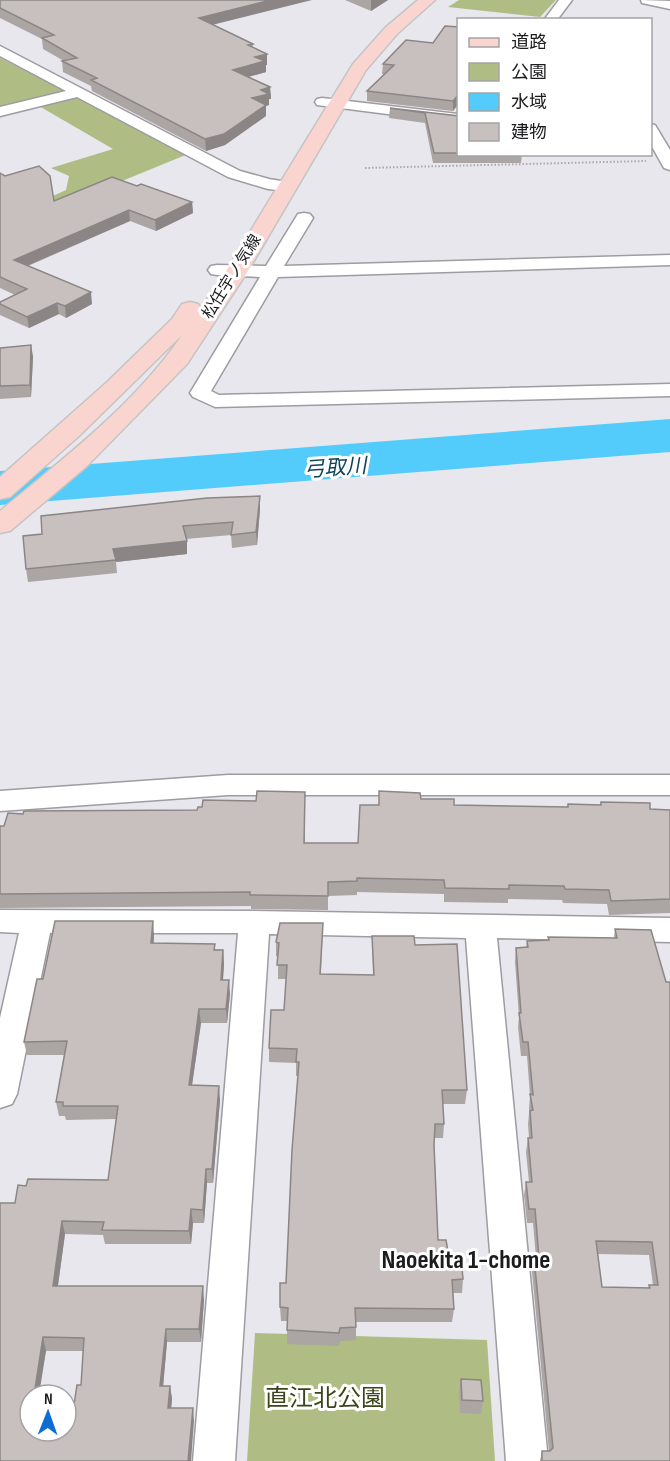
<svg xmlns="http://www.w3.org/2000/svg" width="670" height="1461" font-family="'Sofia Sans Condensed','Noto Sans JP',sans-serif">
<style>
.green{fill:#afbd85}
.water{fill:#53ccfc}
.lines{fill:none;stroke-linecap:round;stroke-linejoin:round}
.minor-casing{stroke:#9d9ca2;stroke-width:3}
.major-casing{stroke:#c4c4c4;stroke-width:3}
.path{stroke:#a9a8ae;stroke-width:2;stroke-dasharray:1.5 2;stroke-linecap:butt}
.minor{fill:#fff;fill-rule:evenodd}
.major{fill:#fad4ce;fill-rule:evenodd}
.wall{fill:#aba5a3;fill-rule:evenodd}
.shaded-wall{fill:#8b8685}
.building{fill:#c7c0be;stroke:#8b8685;stroke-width:1.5;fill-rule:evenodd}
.labels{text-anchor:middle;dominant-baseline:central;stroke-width:6;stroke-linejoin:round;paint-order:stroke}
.far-street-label{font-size:16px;fill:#1c1b1e;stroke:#fff}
.water-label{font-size:21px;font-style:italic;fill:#0f4457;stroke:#fff}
.near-park-label{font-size:24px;fill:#3c441b;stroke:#fff}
.near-neighbourhood-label{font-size:26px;font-weight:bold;fill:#1c1b1e;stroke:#fff}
</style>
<rect width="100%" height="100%" fill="#e9e7ee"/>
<g class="green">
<path d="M459,0H556L540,17L448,7Z"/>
<path d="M0,58L68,92L0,108Z"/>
<path d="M76,97L188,154L0,231V220L66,190L69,176L51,168L113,149L39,106Z"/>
<path d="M255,1333L487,1340L495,1461H247Z"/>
</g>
<path class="water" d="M670,419V452L0,505V471Z"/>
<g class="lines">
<g class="minor-casing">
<g id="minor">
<path d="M559,0H572L557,20H544Z"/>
<path d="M641,0L670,1V9L642,3Z"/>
<path d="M0,46L240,171L269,179L293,183L295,186L287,191L268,189L228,177L77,97L0,116V107L66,91L0,56Z"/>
<path d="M322,98L458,114V123L317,105L315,102L317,99Z"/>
<path d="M650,124L655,125L670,150V170L664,168L650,143Z"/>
<path d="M304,213L310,214L313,218L284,266L670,255V265L278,277L211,391L219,395L670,384V396L215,407L193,397L190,393L260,277L217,275L211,274L208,270L211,266L217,265L266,266L298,214Z"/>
<path d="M228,775H670V795H228L0,811V791Z"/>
<path d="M0,910L254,911L670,918V942L497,938L548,1461H506L466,938L269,934L235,1461H193L238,933H50L17,1094L12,1104L0,1108V1018L19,933L0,932Z"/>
</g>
</g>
<g class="major-casing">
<path id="major" d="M418,0H435L397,34L366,70L248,271L187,364L87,466L10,531L0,533V511C63,459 136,403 182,335L79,436L10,497L0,499V477L106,383L172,319L182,304L190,302L198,304L201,308L226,271L353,64L385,28Z"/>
</g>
<path class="path" d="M365,168L646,161"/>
<use href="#minor" class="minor"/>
<use href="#major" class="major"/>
</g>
<g class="wall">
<path d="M0,0L213,25L253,44V48L267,54V65H266V72L248,77L270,87L271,99H269V105L266,106V116L225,145L206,151L92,91L91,86L63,72L62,61H64L43,49L42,39L0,18Z"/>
<path d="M345,0H388L371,11Z"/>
<path d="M459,27V103L453,111L367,101V91L385,74H382L383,64L433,43Z"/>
<path d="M390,108L459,116V154H522L521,163H433L425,123L389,118Z"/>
<path d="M0,173L54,201L137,186L192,202L193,213L156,231L130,221L28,266L92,304L66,318L59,314L29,328L0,315V302L15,295L0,288Z"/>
<path d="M31,345L33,357L31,397L0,399V348Z"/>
<path d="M260,496V509L257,545L232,548L231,535L186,539L187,554L116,562L117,573L28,582L26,569L42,534Z"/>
<path d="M421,799L454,805L567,807L568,804L600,805L601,802L650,809L670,810V913L609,915L607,904L563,903L562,900L508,899V903L444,902V894L357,892V895L328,896V910L251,909V906L0,908V826H4L23,814L197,810L305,806V843H358L378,805Z"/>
<path d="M323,923L321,974L373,975L372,936L415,945L467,1090L465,1104H443L444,1124L443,1138H434L438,1240L463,1279L462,1293H453L454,1309L452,1322H356V1340L340,1341L339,1346L287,1344V1321H281L280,1307L286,1283L298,1076H296V1063L269,1062V1048L284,1010L286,979H278V957L276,956V942Z"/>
<path d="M615,929L651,930L670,1461H540L542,1451H549L532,1272L534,1258H536L533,1223H527L524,1195L526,1182H529L526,1152L528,1138H529L528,1124L529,1114V1108L530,1096L527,1056H521L518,1027L519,1017L515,962L516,948L526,947L527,941L548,940V937L614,938ZM598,1254L649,1255L653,1285H649L648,1288L602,1287Z"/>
<path d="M154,935V943L223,950L224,964L223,980L230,994L227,1023H201L192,1085L220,1100L213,1183H207L204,1223H193L191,1244H105L103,1235L65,1234L58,1286L204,1300L201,1342H167L163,1386H170L172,1399L171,1408L194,1421L0,1461L15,1203L26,1186L108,1180L116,1119L66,1120L65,1116H59L56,1102L64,1055H27L24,1042L43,979ZM46,1351H83L81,1385L72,1418L30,1431Z"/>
<path d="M461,1379L483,1401L481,1414L460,1413L459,1392Z"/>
</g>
<g class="shaded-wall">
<path d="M271,0H312L200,28L199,18Z"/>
<path d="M371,0H388L371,11Z"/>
<path d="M267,54V65H266V72L234,81L233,70L255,57Z"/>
<path d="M270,87L271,99H269V105L266,106V116L225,145L206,151L205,139L261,90Z"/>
<path d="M459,94V103L453,111V101Z"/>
<path d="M192,202L193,213L156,231L155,220Z"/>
<path d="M129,210L130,221L15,271L14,260Z"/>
<path d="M91,292L92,304L66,318L65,306Z"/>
<path d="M57,303L59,314L29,328L27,317Z"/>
<path d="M31,345L33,357L31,397L30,385Z"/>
<path d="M260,496V509L257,545L256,532Z"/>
<path d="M187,541V554L116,562L113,549Z"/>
<path d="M153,921L154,935L152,957L151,943Z"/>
<path d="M223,950L224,964L222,994L221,980Z"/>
<path d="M229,980L230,994L227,1023L226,1009Z"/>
<path d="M199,1009L201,1023L190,1099L189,1085Z"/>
<path d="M219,1086L220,1100L213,1183L212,1169Z"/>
<path d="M206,1169L207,1183L204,1223L203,1210Z"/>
<path d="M191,1209L193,1223L191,1244L189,1231Z"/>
<path d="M62,1221L65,1234L56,1299L53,1286Z"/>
<path d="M203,1286L204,1300L201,1342L199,1329Z"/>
<path d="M166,1329L167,1342L162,1399L160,1386Z"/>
<path d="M43,1337L46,1351L39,1395H34Z"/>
<path d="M170,1386L172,1399L170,1421L168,1408Z"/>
<path d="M193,1408L194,1421L191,1461H188Z"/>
</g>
<g class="building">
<path d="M0,0H271L199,18L253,44L248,45L267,54L255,57L265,61L233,70L270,87L261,90L269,94L252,98L266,105L224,134L205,139L91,80L97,78L62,61L77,58L42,38L54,35L0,8Z"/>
<path d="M445,26L459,27V94L453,101L367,91L394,65L383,64L406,40L433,43Z"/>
<path d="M390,108L459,116V153H434L425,113Z"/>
<path d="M39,166L50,176L54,201L112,177L137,186L141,184L192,202L155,220L129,210L14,260L91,292L65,306L57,303L27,317L0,304V302L27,289L0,277V173L5,176Z"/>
<path d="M31,345L30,385L0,386V348Z"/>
<path d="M260,496L256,532L231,535L233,522L183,526L187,541L113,549L116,560L26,569L23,536L42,534L41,516L207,498Z"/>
<path d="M257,791L305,792L304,843H358L360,805H379V791L420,793L421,799H454V805L568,807V804L601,805V802L650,803V809L670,810V899L611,901L609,890L565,889L564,886L509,885V889L445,888L444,880L357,878V881L328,882V896L250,895V892L0,894V826H4L8,813L23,814L24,811L197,810L198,807H202L203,800L256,801Z"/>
<path d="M55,921H153L151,943L215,944L214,950H223L221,980H229L226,1009H199L189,1085L219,1086L212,1169H206L203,1210L191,1209L189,1231L102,1230L104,1222L62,1221L53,1286H203L199,1329H166L160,1386H170L168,1408H193L188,1461H0V1203H15L18,1185L26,1186L28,1179L108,1180L118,1106H63V1102H56L67,1041L24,1042L37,979H43ZM43,1337L84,1338L81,1385H77L72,1418H66V1431H30V1395H34Z"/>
<path d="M280,923H323L320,974L374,975L372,936H414L415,945L457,944L467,1090H442L444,1124H435L434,1145L438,1240H446L449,1257H461L463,1279L452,1280L454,1309L355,1308L356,1327L340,1328L339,1333L287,1330L288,1308L280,1307V1283H286L292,1150L299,1062H296L297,1049L269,1048L271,1010H284L287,965H277L279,943L276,942Z"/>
<path d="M615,929L651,930L666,982H670V1461H542V1451H550L553,1448L534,1258H539L535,1209H529L526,1182H532L528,1138H532L530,1111L533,1110L530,1094L533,1095L528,1042H523L519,1013H521L516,948L528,947L527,941L549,940L548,937L617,938ZM596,1241L652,1242L658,1285H649L650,1288L602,1287Z"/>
<path d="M461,1379L481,1380L483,1401L462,1400Z"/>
</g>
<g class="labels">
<g class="far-street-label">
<text transform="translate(232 277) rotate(-58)">松任宇ノ気線</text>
</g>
<g class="water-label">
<text transform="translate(335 468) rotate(-4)">弓取川</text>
</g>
<g class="near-park-label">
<text x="325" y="1398">直江北公園</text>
</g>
<g class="near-neighbourhood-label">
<text x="466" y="1260">Naoekita 1-chome</text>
</g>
</g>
<rect x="457" y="18" width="195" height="138" fill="#ffffff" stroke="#a4a4a5" stroke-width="1.5"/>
<rect x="469" y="38" width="30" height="9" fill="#fad4ce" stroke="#a4a4a5" stroke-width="1.5"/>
<text x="511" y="48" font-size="18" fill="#1c1b1e">道路</text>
<rect x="469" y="63" width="30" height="18" fill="#afbd85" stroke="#a4a4a5" stroke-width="1.5"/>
<text x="511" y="78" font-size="18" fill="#1c1b1e">公園</text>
<rect x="469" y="93" width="30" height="18" fill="#53ccfc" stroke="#a4a4a5" stroke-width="1.5"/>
<text x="511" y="108" font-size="18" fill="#1c1b1e">水域</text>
<rect x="469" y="123" width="30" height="18" fill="#c7c0be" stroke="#a4a4a5" stroke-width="1.5"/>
<text x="511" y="138" font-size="18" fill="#1c1b1e">建物</text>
<g transform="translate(48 1413) rotate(1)"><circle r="28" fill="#ffffff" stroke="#a4a4a5" stroke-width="1.5"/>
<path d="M0-4.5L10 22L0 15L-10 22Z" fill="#0e6cd5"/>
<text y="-9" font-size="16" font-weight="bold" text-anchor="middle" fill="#1c1b1e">N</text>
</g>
</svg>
